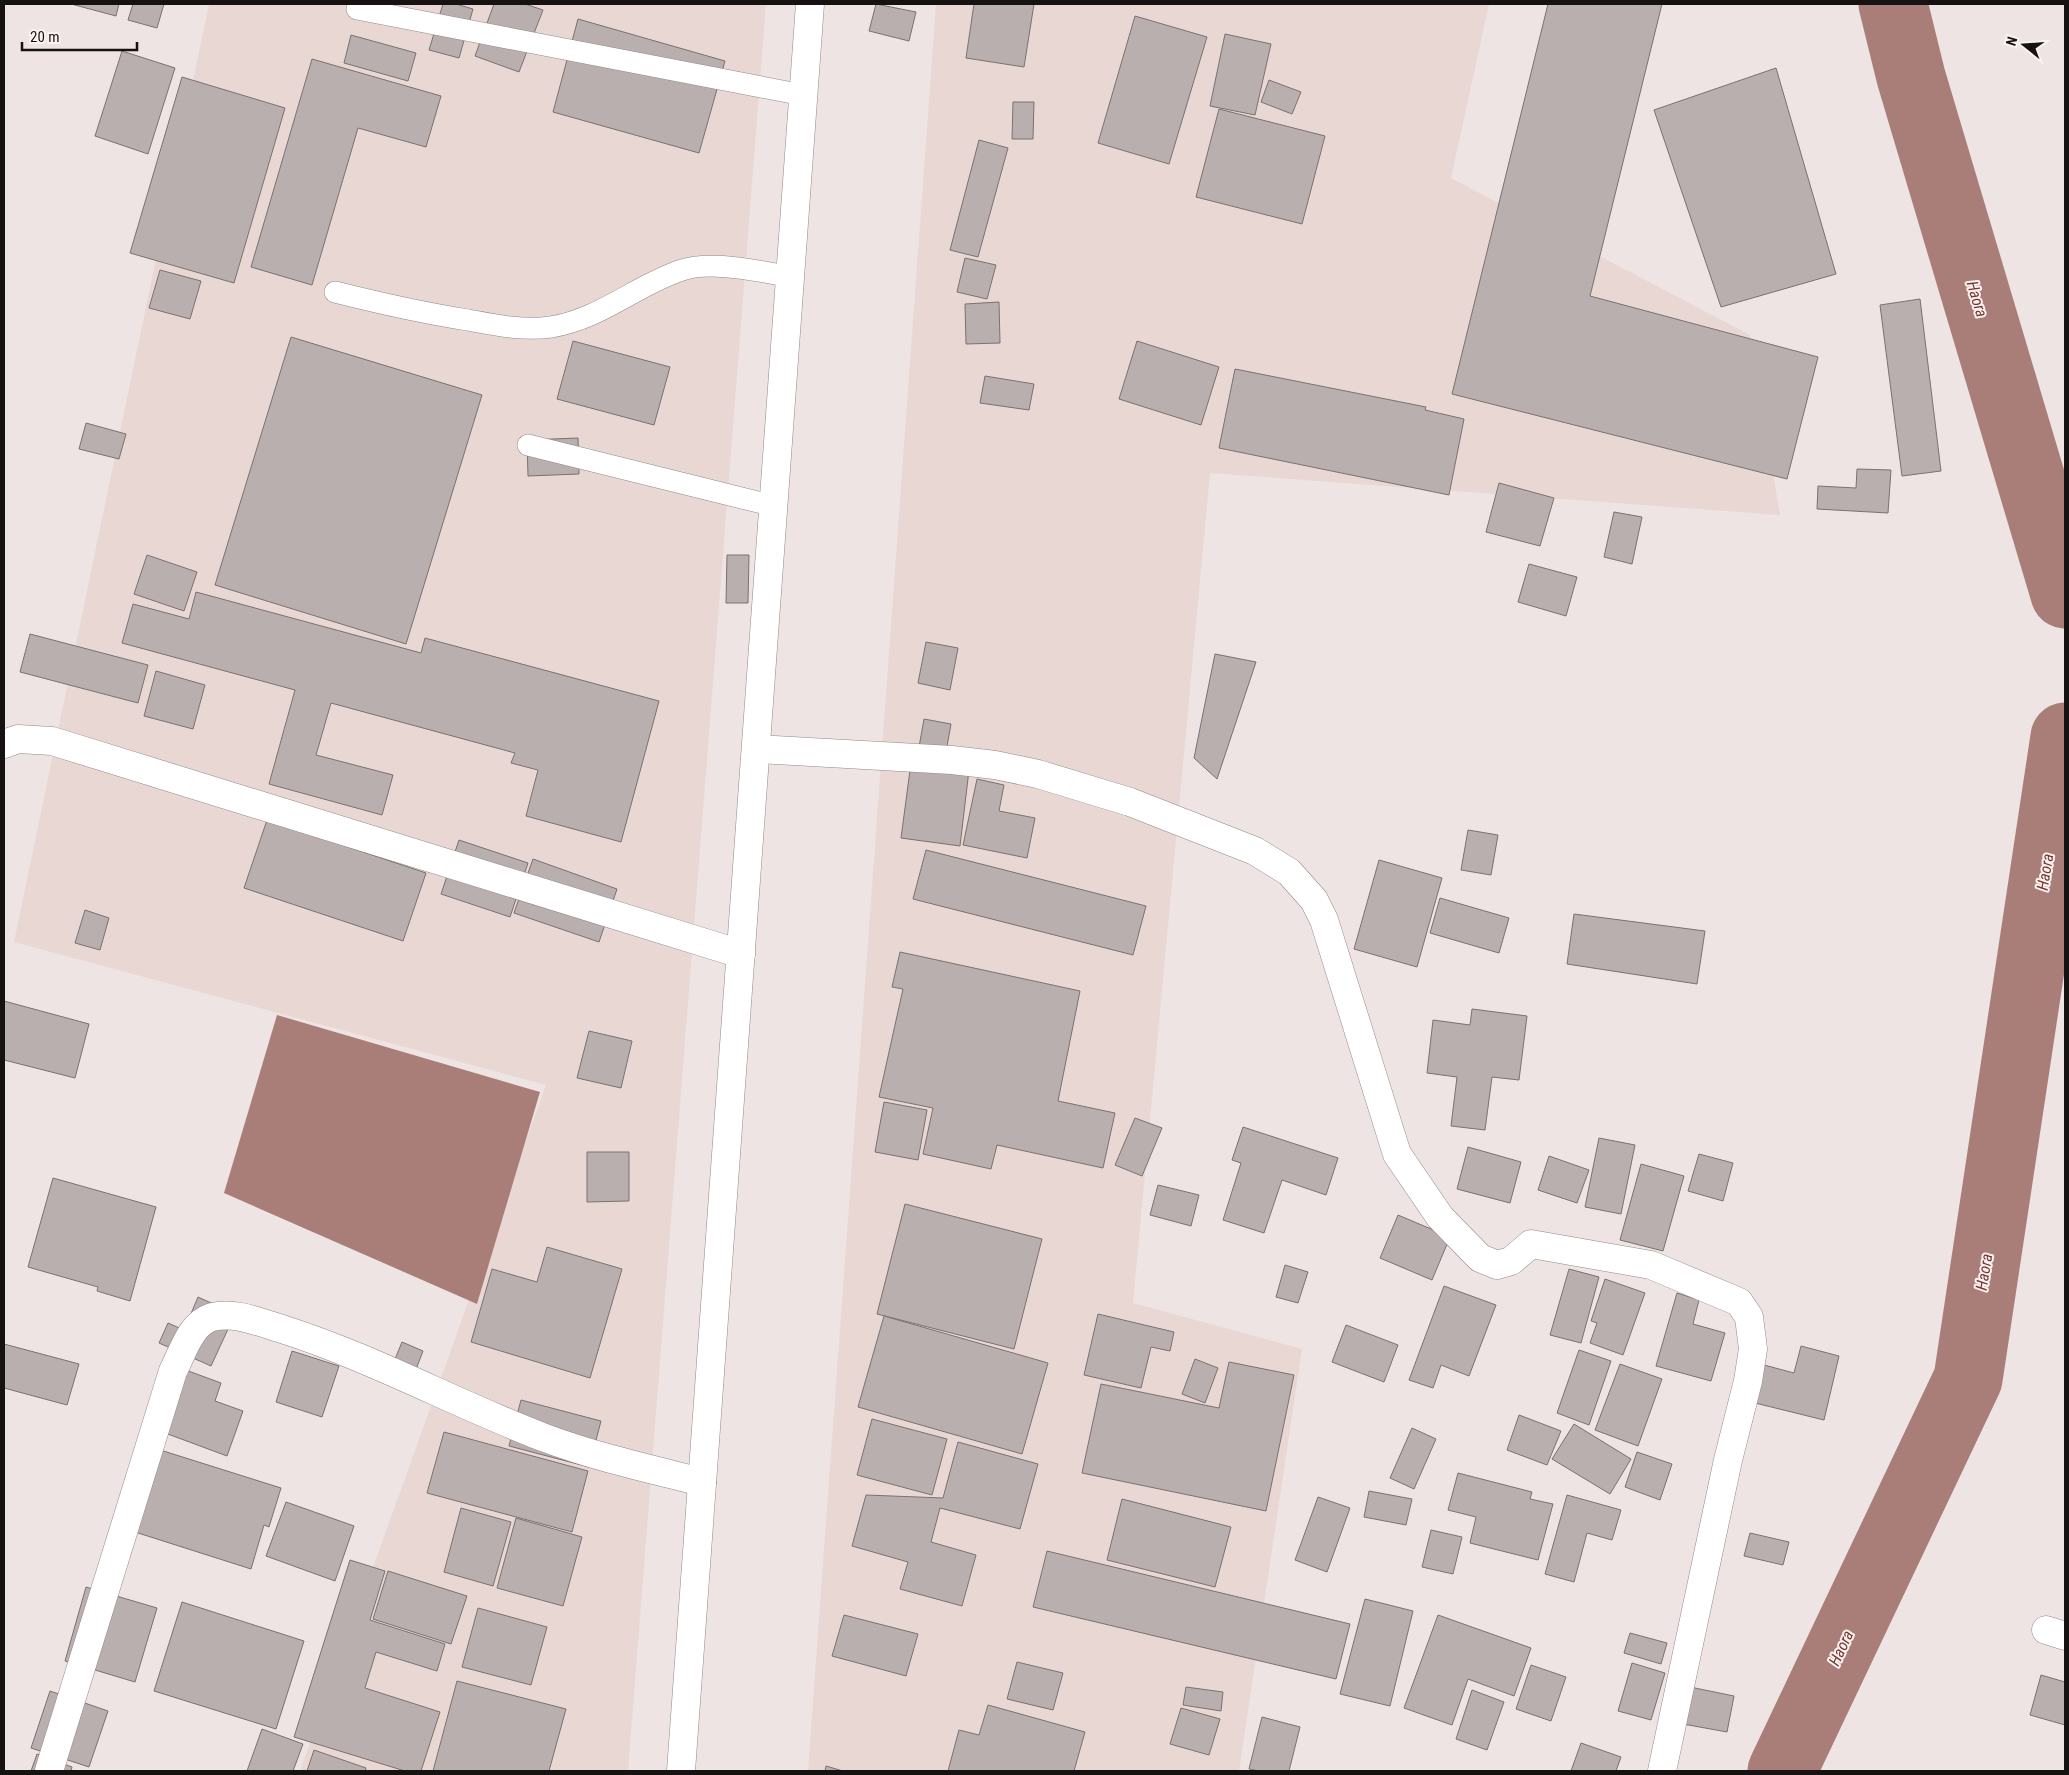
<svg xmlns="http://www.w3.org/2000/svg" width="2069" height="1775" font-family="'Roboto Condensed',sans-serif">
<style>
.built{fill:#e9d7d4}
.water{fill:#aa7e78}
.lines{fill:none;stroke-linecap:round;stroke-linejoin:round}
.river{stroke:#aa7e78;stroke-width:69}
.building{fill:#b9afae;stroke:#7a7170}
.service-casing{stroke:#928988;stroke-width:22}
.minor-casing{stroke:#928988;stroke-width:29}
.primary-casing{stroke:#928988;stroke-width:29}
.service{stroke:#fff;stroke-width:21}
.minor{stroke:#fff;stroke-width:28}
.primary{stroke:#fff;stroke-width:28}
.labels{text-anchor:middle;dominant-baseline:central;stroke-width:4;stroke-linejoin:round;paint-order:stroke}
.water-label{font-size:16px;font-style:italic;fill:#743732;stroke:#fbf1f0}
</style>
<rect width="100%" height="100%" fill="#eee4e3"/>
<g class="built">
<path d="M209,4H766L628,1771H300L546,1085L14,942Z"/>
<path d="M936,4H1489L1451,178L1750,335L1780,515L1210,473L1133,1303L1302,1349L1239,1771H808Z"/>
</g>
<path class="water" d="M277,1015L540,1092L477,1304L224,1193Z"/>
<g class="lines">
<g class="river">
<path d="M1893,4L1911,77L2065,594"/>
<path d="M1782,1771L1968,1379L2065,737"/>
</g>
</g>
<g class="building">
<path d="M71,4H119L116,16Z"/>
<path d="M133,4H164L157,28L128,20Z"/>
<path d="M443,4H456L473,9L459,58L429,50Z"/>
<path d="M494,4H525L543,10L519,72L475,56Z"/>
<path d="M876,4L916,12L909,41L869,31Z"/>
<path d="M974,4H1034L1024,67L966,58Z"/>
<path d="M1548,4H1662L1590,296L1818,357L1787,479L1452,394Z"/>
<path d="M1135,16L1207,37L1169,164L1098,143Z"/>
<path d="M578,19L725,61L699,153L553,112Z"/>
<path d="M1225,34L1271,44L1255,115L1210,106Z"/>
<path d="M351,35L416,53L408,81L344,63Z"/>
<path d="M122,51L175,68L148,154L95,136Z"/>
<path d="M312,59L441,96L426,147L358,128L312,285L251,267Z"/>
<path d="M1776,68L1836,274L1721,307L1654,110Z"/>
<path d="M182,77L285,108L234,283L130,253Z"/>
<path d="M1269,80L1301,92L1292,114L1261,102Z"/>
<path d="M1013,102H1034L1033,139H1012Z"/>
<path d="M1219,109L1325,136L1302,224L1196,197Z"/>
<path d="M979,140L1008,148L978,257L950,250Z"/>
<path d="M965,258L996,265L987,299L957,292Z"/>
<path d="M160,270L201,281L190,319L149,308Z"/>
<path d="M1920,299L1941,471L1902,476L1880,305Z"/>
<path d="M999,302L1000,343L966,344L965,304Z"/>
<path d="M291,337L482,395L406,644L215,585Z"/>
<path d="M573,341L670,367L654,425L557,399Z"/>
<path d="M1137,341L1219,367L1201,425L1119,399Z"/>
<path d="M1235,369L1426,407L1425,410L1464,419L1449,495L1219,448Z"/>
<path d="M985,376L1034,384L1029,410L980,403Z"/>
<path d="M86,423L126,434L119,459L79,449Z"/>
<path d="M578,438L579,474L528,476L527,440Z"/>
<path d="M1857,469L1891,470L1888,513L1817,509L1818,486L1856,488Z"/>
<path d="M1499,483L1554,498L1540,546L1486,532Z"/>
<path d="M1614,512L1642,517L1632,564L1604,557Z"/>
<path d="M147,555L197,572L184,611L134,594Z"/>
<path d="M727,555H749L748,603H726Z"/>
<path d="M1529,564L1577,577L1566,616L1518,602Z"/>
<path d="M196,592L421,653L425,638L659,701L621,842L526,816L538,770L511,763L515,753L331,703L316,755L393,775L382,815L269,784L295,690L122,643L133,604L189,619Z"/>
<path d="M30,634L148,665L138,703L20,672Z"/>
<path d="M926,642L958,648L950,690L918,683Z"/>
<path d="M1215,654L1256,662L1217,779L1194,758Z"/>
<path d="M156,671L205,685L193,729L144,716Z"/>
<path d="M924,719L951,724L946,752L919,747Z"/>
<path d="M911,763L969,770L960,846L901,838Z"/>
<path d="M977,779L1004,785L999,811L1035,818L1027,858L963,845Z"/>
<path d="M267,820L426,873L403,941L244,888Z"/>
<path d="M1468,830L1498,835L1491,875L1461,870Z"/>
<path d="M459,840L528,863L510,917L441,894Z"/>
<path d="M926,850L1146,906L1133,955L913,899Z"/>
<path d="M533,859L617,889L599,942L514,913Z"/>
<path d="M1379,860L1442,878L1417,967L1354,949Z"/>
<path d="M1440,898L1509,918L1499,953L1430,933Z"/>
<path d="M85,910L109,918L100,950L75,943Z"/>
<path d="M1574,914L1705,931L1697,984L1567,964Z"/>
<path d="M900,952L1080,991L1058,1101L1115,1113L1103,1168L997,1145L991,1169L923,1154L933,1108L879,1097L903,989L892,987Z"/>
<path d="M4,1001L89,1024L75,1078L4,1060Z"/>
<path d="M1472,1009L1527,1016L1519,1080L1492,1077L1485,1130L1451,1126L1457,1077L1427,1073L1433,1020L1470,1025Z"/>
<path d="M589,1031L632,1041L621,1088L577,1078Z"/>
<path d="M884,1102L927,1110L918,1160L875,1152Z"/>
<path d="M1135,1118L1162,1128L1142,1176L1115,1165Z"/>
<path d="M1243,1127L1338,1158L1326,1195L1282,1180L1264,1233L1223,1220L1241,1163L1232,1160Z"/>
<path d="M1599,1138L1635,1145L1621,1214L1585,1207Z"/>
<path d="M1468,1147L1521,1162L1510,1203L1457,1189Z"/>
<path d="M587,1152H629V1201L587,1202Z"/>
<path d="M1699,1154L1733,1163L1723,1201L1688,1191Z"/>
<path d="M1549,1156L1589,1170L1577,1203L1538,1190Z"/>
<path d="M1641,1164L1684,1176L1663,1251L1620,1240Z"/>
<path d="M53,1178L156,1207L130,1301L97,1291L98,1287L28,1267Z"/>
<path d="M1158,1185L1199,1195L1191,1226L1150,1215Z"/>
<path d="M905,1204L1042,1239L1014,1349L877,1314Z"/>
<path d="M1398,1215L1450,1237L1432,1280L1380,1258Z"/>
<path d="M547,1247L622,1269L590,1378L471,1342L492,1269L537,1282Z"/>
<path d="M1285,1265L1308,1272L1298,1303L1276,1297Z"/>
<path d="M1569,1269L1599,1277L1581,1343L1550,1335Z"/>
<path d="M1605,1279L1645,1293L1623,1355L1590,1343L1597,1323L1591,1321Z"/>
<path d="M1444,1286L1496,1305L1469,1376L1441,1365L1433,1388L1409,1380Z"/>
<path d="M1677,1293L1699,1300L1693,1324L1725,1333L1711,1381L1656,1366Z"/>
<path d="M198,1297L235,1314L211,1366L159,1343L168,1323L184,1330Z"/>
<path d="M1098,1314L1174,1332L1170,1351L1151,1347L1141,1388L1084,1375Z"/>
<path d="M884,1316L1048,1363L1022,1454L858,1407Z"/>
<path d="M1346,1325L1398,1345L1384,1382L1332,1362Z"/>
<path d="M402,1342L423,1351L415,1372L393,1364Z"/>
<path d="M4,1344L79,1364L67,1405L4,1388Z"/>
<path d="M1801,1346L1839,1356L1824,1420L1755,1403L1764,1365L1794,1373Z"/>
<path d="M1579,1350L1611,1361L1589,1425L1557,1413Z"/>
<path d="M292,1351L339,1366L322,1417L276,1402Z"/>
<path d="M1195,1359L1218,1368L1205,1403L1182,1394Z"/>
<path d="M1229,1362L1294,1375L1266,1511L1082,1473L1101,1384L1219,1408Z"/>
<path d="M1620,1364L1662,1379L1638,1446L1595,1430Z"/>
<path d="M172,1365L221,1383L215,1401L243,1411L227,1456L149,1427Z"/>
<path d="M521,1400L601,1421L589,1467L509,1446Z"/>
<path d="M1519,1415L1561,1431L1547,1465L1507,1450Z"/>
<path d="M872,1419L947,1439L932,1495L857,1475Z"/>
<path d="M1574,1424L1631,1459L1610,1494L1552,1459Z"/>
<path d="M1412,1428L1436,1439L1414,1489L1390,1478Z"/>
<path d="M444,1432L588,1471L572,1532L427,1493Z"/>
<path d="M958,1442L1038,1464L1020,1529L940,1508L931,1542L976,1555L962,1606L900,1589L908,1562L852,1546L866,1495L943,1498Z"/>
<path d="M138,1443L281,1488L269,1527L264,1525L251,1569L113,1525Z"/>
<path d="M1637,1452L1672,1464L1660,1500L1625,1487Z"/>
<path d="M1458,1473L1532,1492L1530,1499L1553,1504L1538,1560L1470,1543L1476,1517L1448,1510Z"/>
<path d="M1369,1491L1412,1499L1406,1525L1364,1517Z"/>
<path d="M1567,1495L1621,1510L1612,1540L1587,1533L1574,1582L1545,1574Z"/>
<path d="M1318,1497L1350,1508L1327,1572L1295,1560Z"/>
<path d="M1122,1499L1231,1527L1215,1587L1107,1560Z"/>
<path d="M286,1502L354,1526L335,1581L266,1556Z"/>
<path d="M461,1508L511,1522L493,1586L444,1572Z"/>
<path d="M516,1518L582,1537L563,1606L497,1588Z"/>
<path d="M1431,1530L1462,1537L1453,1574L1422,1567Z"/>
<path d="M1750,1533L1789,1542L1783,1565L1744,1556Z"/>
<path d="M1047,1551L1350,1624L1336,1679L1033,1607Z"/>
<path d="M350,1560L385,1571L370,1620L445,1644L437,1671L376,1652L365,1688L440,1712L421,1771H405L294,1737Z"/>
<path d="M388,1571L467,1596L451,1644L373,1619Z"/>
<path d="M86,1587L157,1608L135,1682L65,1661Z"/>
<path d="M1365,1599L1413,1611L1390,1706L1340,1694Z"/>
<path d="M182,1602L304,1641L276,1729L154,1691Z"/>
<path d="M478,1608L547,1627L531,1685L462,1667Z"/>
<path d="M844,1615L918,1634L906,1676L832,1656Z"/>
<path d="M1438,1615L1531,1648L1514,1696L1468,1679L1452,1725L1404,1708Z"/>
<path d="M1630,1633L1667,1643L1661,1664L1624,1653Z"/>
<path d="M1017,1662L1063,1673L1053,1710L1007,1699Z"/>
<path d="M1632,1663L1665,1673L1651,1720L1618,1711Z"/>
<path d="M1531,1665L1566,1677L1551,1721L1516,1709Z"/>
<path d="M2041,1675L2065,1682V1725L2030,1715Z"/>
<path d="M457,1681L566,1709L549,1771H433Z"/>
<path d="M1186,1687L1223,1692L1221,1711L1183,1705Z"/>
<path d="M1690,1687L1734,1696L1727,1732L1683,1724Z"/>
<path d="M1472,1690L1504,1702L1487,1750L1456,1739Z"/>
<path d="M50,1691L108,1711L89,1767L31,1748Z"/>
<path d="M988,1705L1085,1732L1074,1771H948L959,1730L979,1735Z"/>
<path d="M1181,1708L1220,1719L1209,1755L1170,1744Z"/>
<path d="M1262,1717L1300,1727L1289,1771H1259L1249,1769Z"/>
<path d="M262,1729L303,1744L293,1771H247Z"/>
<path d="M1581,1743L1621,1757L1616,1771H1571Z"/>
<path d="M314,1750L366,1768L365,1771H307Z"/>
<path d="M37,1754L72,1767L71,1771H31Z"/>
<path d="M826,1766L843,1771H825Z"/>
</g>
<g class="lines">
<g class="service-casing">
<g id="service">
<path d="M357,9L803,95"/>
<path d="M335,292C379,303 423,313 468,320C495,325 523,331 551,327C601,319 636,285 682,270C712,260 759,272 790,276"/>
<path d="M528,445L774,506"/>
</g>
</g>
<g class="minor-casing">
<g id="minor">
<path d="M4,744L18,739L52,741L741,954"/>
<path d="M756,749L952,760L995,765L1038,774L1130,802L1255,851L1289,872L1314,900L1324,920L1397,1154L1440,1217L1480,1258L1497,1265L1511,1261L1531,1244L1651,1265L1739,1302L1749,1317L1753,1349L1748,1381L1728,1460L1662,1771"/>
<path d="M2046,1630L2065,1636"/>
<path d="M49,1771L173,1371C183,1352 190,1324 212,1317C235,1311 261,1323 282,1329C373,1358 456,1404 545,1438C596,1457 650,1469 702,1482"/>
</g>
</g>
<g class="primary-casing">
<path id="primary" d="M681,1771L810,4"/>
</g>
<use href="#service" class="service"/>
<use href="#minor" class="minor"/>
<use href="#primary" class="primary"/>
</g>
<g class="labels">
<g class="water-label">
<text transform="translate(1977 299) rotate(73)">Haora</text>
<text transform="translate(2045 872) rotate(-81)">Haora</text>
<text transform="translate(1984 1272) rotate(-81)">Haora</text>
<text transform="translate(1841 1648) rotate(-65)">Haora</text>
</g>
</g>
<rect width="2069" height="1775" fill="none" stroke="#161212" stroke-width="10"/>
<g transform="translate(2024 45) rotate(287)" stroke="#fbf1f0" stroke-width="4" paint-order="stroke">
<path d="M0-4L9 19L0 12L-9 19Z" fill="#161212"/>
<text y="-8" font-size="14" font-weight="bold" text-anchor="middle" fill="#161212">N</text>
</g>
<path d="M22 42v8h115v-8" fill="none" stroke="#161212" stroke-width="2.5"/>
<text x="30" y="42" font-size="15" fill="#161212" stroke="#fbf1f0" stroke-width="4" paint-order="stroke">20 m</text>
</svg>
